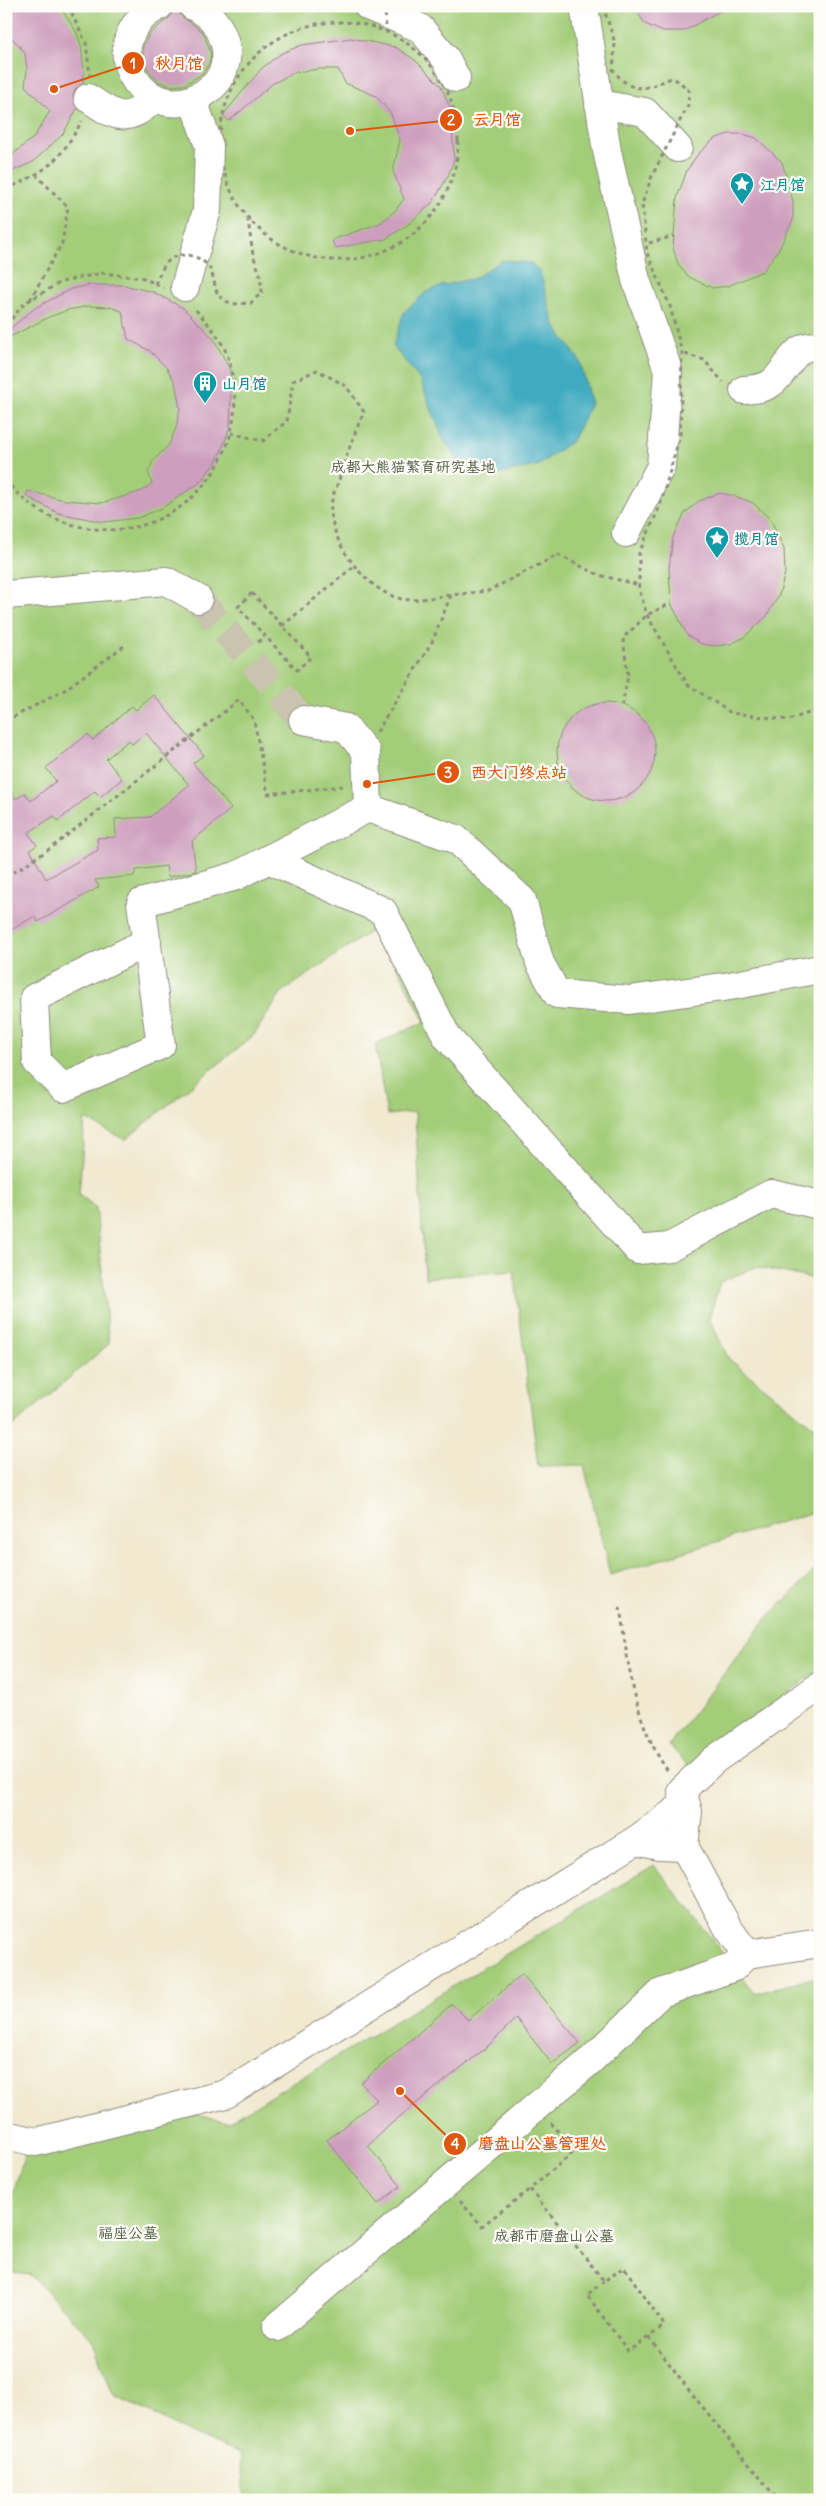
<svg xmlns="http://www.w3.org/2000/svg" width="826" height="2506" font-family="Delius,'LXGW WenKai TC',sans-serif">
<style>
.green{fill:#a3cd78;stroke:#677c52}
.water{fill:#40aac0;stroke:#366a76}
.building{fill:#cd9ebd;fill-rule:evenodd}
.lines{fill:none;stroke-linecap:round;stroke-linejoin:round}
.minor-tunnel{stroke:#c9c3af;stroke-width:28;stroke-dasharray:28 14;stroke-linecap:butt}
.minor-casing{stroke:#8e8a7e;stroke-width:30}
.path{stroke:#8e8a7e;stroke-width:3;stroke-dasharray:4 4;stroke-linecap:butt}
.minor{stroke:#fff;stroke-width:28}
.path-bridge{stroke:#8e8a7e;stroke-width:3;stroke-dasharray:4 4;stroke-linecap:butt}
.labels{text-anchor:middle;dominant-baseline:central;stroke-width:4.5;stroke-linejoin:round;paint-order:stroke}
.culture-label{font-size:15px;font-weight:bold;fill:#0d838f;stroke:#fdfcf7;text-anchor:start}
.park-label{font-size:15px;fill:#4f5c42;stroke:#fdfcf7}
.leader{fill:none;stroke:#df570e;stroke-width:2}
.callout-dot{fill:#df570e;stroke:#fdfcf7;stroke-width:2}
.mark-label{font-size:15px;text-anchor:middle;font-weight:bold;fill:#fff}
.callout-label{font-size:16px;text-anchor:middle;font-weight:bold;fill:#df570e;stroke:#fdfcf7;stroke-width:4.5;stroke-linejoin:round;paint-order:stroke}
</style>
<rect width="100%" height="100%" fill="#fdfcf7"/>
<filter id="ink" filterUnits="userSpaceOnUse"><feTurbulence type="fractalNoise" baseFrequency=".02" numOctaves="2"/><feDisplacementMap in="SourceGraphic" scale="10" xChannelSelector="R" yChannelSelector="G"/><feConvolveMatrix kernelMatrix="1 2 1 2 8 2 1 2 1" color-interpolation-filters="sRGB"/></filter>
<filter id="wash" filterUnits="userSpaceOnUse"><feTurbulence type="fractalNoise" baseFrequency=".0096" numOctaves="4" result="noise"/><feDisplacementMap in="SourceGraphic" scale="20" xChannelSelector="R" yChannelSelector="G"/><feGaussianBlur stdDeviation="1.12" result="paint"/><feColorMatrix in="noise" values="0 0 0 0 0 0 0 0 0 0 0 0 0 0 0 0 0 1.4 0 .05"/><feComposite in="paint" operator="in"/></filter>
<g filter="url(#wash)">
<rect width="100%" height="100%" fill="#f1e9d0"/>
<g class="green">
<path d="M6,6H820V1280L756,1267L720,1282L709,1318L729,1359L820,1432V1510L610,1575L584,1465L538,1466L514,1271L425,1278L415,1112L387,1115L375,1044L425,1022L377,927L281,993L254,1035L125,1140L85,1119L79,1194L96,1208L109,1344L6,1432Z"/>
<path d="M820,1565V1669L690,1767L669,1745L766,1619Z"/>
<path d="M654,1865L755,1994L820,1976V2500H245L240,2454L189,2433L113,2394L93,2340L31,2275L6,2272V2217L25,2154L197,2114L228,2122Z"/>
</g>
<path class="water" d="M502,260L531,263L540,272L555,326L580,361L591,404L572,441L539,465L489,477L464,468L443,439L420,380L393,346L404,312L426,292L444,285L475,278Z"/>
<g id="blocks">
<g class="building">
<path d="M6,6H59L76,31L81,45L84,72L83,84L75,89L73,96L77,109L63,134L33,162L6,174V160L34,137L50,111L25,86L27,70L25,53L6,31Z"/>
<path d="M634,6H729L684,31H661L645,24Z"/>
<path d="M174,10H178L180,15L203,32L211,54L209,64L202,74L184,85L170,86L158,81L149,71L143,59V46L150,33L169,18Z"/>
<path d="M351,38L395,47L415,60L441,86L451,110L454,160L448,176L433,202L410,223L386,239L335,248L332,240L380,223L394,212L404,199L393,171L400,140L391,114L376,96L345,83L338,69H320L295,72L272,84L229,121L223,115L262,68L282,53L302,45Z"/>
<path d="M728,134H743L756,138L782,162L793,201V220L779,249L763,271L728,286L712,288L689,277L678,264L673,248L677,198L687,170L698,154L714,139Z"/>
<path d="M90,285H124L153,292L183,308L214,339L230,370L231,391L230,426L225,441L216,462L199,483L162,508L138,518L104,522L58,513L26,496L28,491L65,500L102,503L142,491L152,483L148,472L153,461L169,445L176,428L180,408L175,382L166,367L150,351L128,339L122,311L110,307L89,306L68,310L49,317L10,337L6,332L35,308L71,289Z"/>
<path d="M719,493L735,496L753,503L771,520L784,549L785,573L779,595L766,617L743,638L731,644L716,646L702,644L687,635L671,603L669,568L673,537L685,513L699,501Z"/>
<path d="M154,695L204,755L193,763L231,809L192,841L196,871L168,877L166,866L136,870L134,876L95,880L99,887L38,922L35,916L6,933V784L16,799L25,793L31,801L56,781L46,768L88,734L93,740L132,706L136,710ZM146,733L189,785L150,817L115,819L116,837L97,838L98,850L46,879L30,850L37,845L28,833L54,816L58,821L95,791L100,797L122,779L106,759L129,740L132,744Z"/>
<circle cx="606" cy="752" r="49"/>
<path d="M522,1974L580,2043L552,2064L516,2018L487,2047L392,2123L368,2146L401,2186L378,2204L327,2140L377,2100L361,2083L452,2004L468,2020Z"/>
</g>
</g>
</g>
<g filter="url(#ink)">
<use href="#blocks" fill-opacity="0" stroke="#8e8a7e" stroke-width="1"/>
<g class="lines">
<path class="minor-tunnel" d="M198,599L303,720"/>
<g class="minor-casing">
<g id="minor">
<path d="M159,6C86,43 151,140 212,87C222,79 228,61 226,49C222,28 213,15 193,6"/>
<path d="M368,6L420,28L446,59L456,78"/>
<path d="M584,6L607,151L636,280L668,370L661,466L626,533"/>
<path d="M88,98C116,117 127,125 154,98"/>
<path d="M599,104L645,112L678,148"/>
<path d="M185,287L207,210L209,146L193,100"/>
<path d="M744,390C754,389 762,389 770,384C789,372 792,341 820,347"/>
<path d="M6,595L166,581L198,599"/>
<path d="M303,720L346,728L366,752L368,808L456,839L522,900L540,963L557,994L629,1000L730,986L820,969"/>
<path d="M268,859L383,911L447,1037L638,1250L669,1247L771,1194L820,1205"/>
<path d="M147,942L34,998L37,1062L63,1088L161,1045L141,903L236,876L368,808"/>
<path d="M636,1840L685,1804"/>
<path d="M684,1846L688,1812L682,1790L714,1760L820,1686"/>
<path d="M6,2135L36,2142L226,2094L636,1840L659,1845L684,1846L728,1928L747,1954L820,1943"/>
<path d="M277,2327L591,2060L661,1993L734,1967L747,1954"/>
</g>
</g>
<g class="path">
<path d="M68,6L86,43L90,76"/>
<circle cx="339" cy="141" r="119"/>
<path d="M6,189C48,171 59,161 82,121"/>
<path d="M649,243L674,236"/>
<path d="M30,300L62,243L68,207L37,176"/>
<path d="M234,304L251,303L262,292L260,274L253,255L248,220"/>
<path d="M6,325L25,303L61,282L102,273L144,278L163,288"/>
<path d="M685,354L704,360L723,382"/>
<path d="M231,433L263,441L287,421L293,381L317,370L346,386L364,412C354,434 346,456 339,480C336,488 332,497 331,505C328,541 367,592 402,599C414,602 438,596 451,595"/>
<path d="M6,480C23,503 47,518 74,525C173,552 256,460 230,364C225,342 208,323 193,307"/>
<path d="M252,593L311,657L297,670L238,607Z"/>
<path d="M282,626L353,567"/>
<path d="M258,642L265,637"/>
<path d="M687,684L731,713L789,720L820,709"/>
<path d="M622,706L628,676L623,638L647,615L671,603"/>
<path d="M6,721L63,691L124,646"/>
<path d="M377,732L432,642L451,595L488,591L558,555L599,575L639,585"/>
<path d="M6,872L11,874L51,848L239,700L254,720L268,794L344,786"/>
<path d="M620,1607C628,1663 634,1724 668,1771"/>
<path d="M551,2123L575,2151L530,2189L604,2281L624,2267L664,2325L649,2337L692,2394L778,2500"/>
<path d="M460,2201L482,2226L530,2189"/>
<path d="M604,2281L587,2295L628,2351L649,2337"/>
</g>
<use href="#minor" class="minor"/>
<g class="path-bridge">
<path d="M385,6L386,31"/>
<path d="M603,6L615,43L613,70C633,95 644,90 671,78L679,81L689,91L688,105L652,176L642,204L647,253L670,306L682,353L680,435L660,506L639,553V589L647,615L687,684"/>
<path d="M155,284C159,275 164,263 172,258C185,251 203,257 210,269C218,286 211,298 234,304"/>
</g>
</g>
</g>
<defs>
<g id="sight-pin" transform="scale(1.25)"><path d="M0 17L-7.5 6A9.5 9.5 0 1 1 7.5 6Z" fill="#0f9aa8" stroke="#fdfcf7"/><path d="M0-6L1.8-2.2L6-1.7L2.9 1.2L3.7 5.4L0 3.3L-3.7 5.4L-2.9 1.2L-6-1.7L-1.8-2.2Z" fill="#fff"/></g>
<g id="building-pin" transform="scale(1.25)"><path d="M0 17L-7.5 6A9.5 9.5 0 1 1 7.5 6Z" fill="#0f9aa8" stroke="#fdfcf7"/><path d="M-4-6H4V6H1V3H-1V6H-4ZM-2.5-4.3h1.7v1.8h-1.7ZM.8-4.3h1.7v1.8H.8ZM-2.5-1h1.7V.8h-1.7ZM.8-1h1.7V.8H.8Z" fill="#fff"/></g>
</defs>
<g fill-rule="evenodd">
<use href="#sight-pin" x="742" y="184"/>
<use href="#building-pin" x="205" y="383"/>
<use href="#sight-pin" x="717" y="538"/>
</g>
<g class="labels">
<g class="culture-label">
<text x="760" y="184">江月馆</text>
<text x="222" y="383">山月馆</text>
<text x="734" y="538">揽月馆</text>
</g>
<g class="park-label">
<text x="413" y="466">成都大熊猫繁育研究基地</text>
<text x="128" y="2232">福座公墓</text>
<text x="554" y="2235">成都市磨盘山公墓</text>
</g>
</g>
<path class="leader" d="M54 89L133 63M350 131L451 120M367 784L448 772M400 2091L455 2144"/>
<g class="callout-dot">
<circle cx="54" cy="89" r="5"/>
<circle cx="350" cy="131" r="5"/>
<circle cx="367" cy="784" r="5"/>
<circle cx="400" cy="2091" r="5"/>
<circle cx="133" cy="63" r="12"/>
<circle cx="451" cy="120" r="12"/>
<circle cx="448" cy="772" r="12"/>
<circle cx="455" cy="2144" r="12"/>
</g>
<g class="mark-label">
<text x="133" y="69">1</text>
<text x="451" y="125">2</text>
<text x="448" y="778">3</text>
<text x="455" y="2149">4</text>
</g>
<g class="callout-label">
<text x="179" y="69">秋月馆</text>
<text x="497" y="125">云月馆</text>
<text x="519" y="778">西大门终点站</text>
<text x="542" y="2149">磨盘山公墓管理处</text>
</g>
<rect width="826" height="2506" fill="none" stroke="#fdfcf7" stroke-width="25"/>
</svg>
